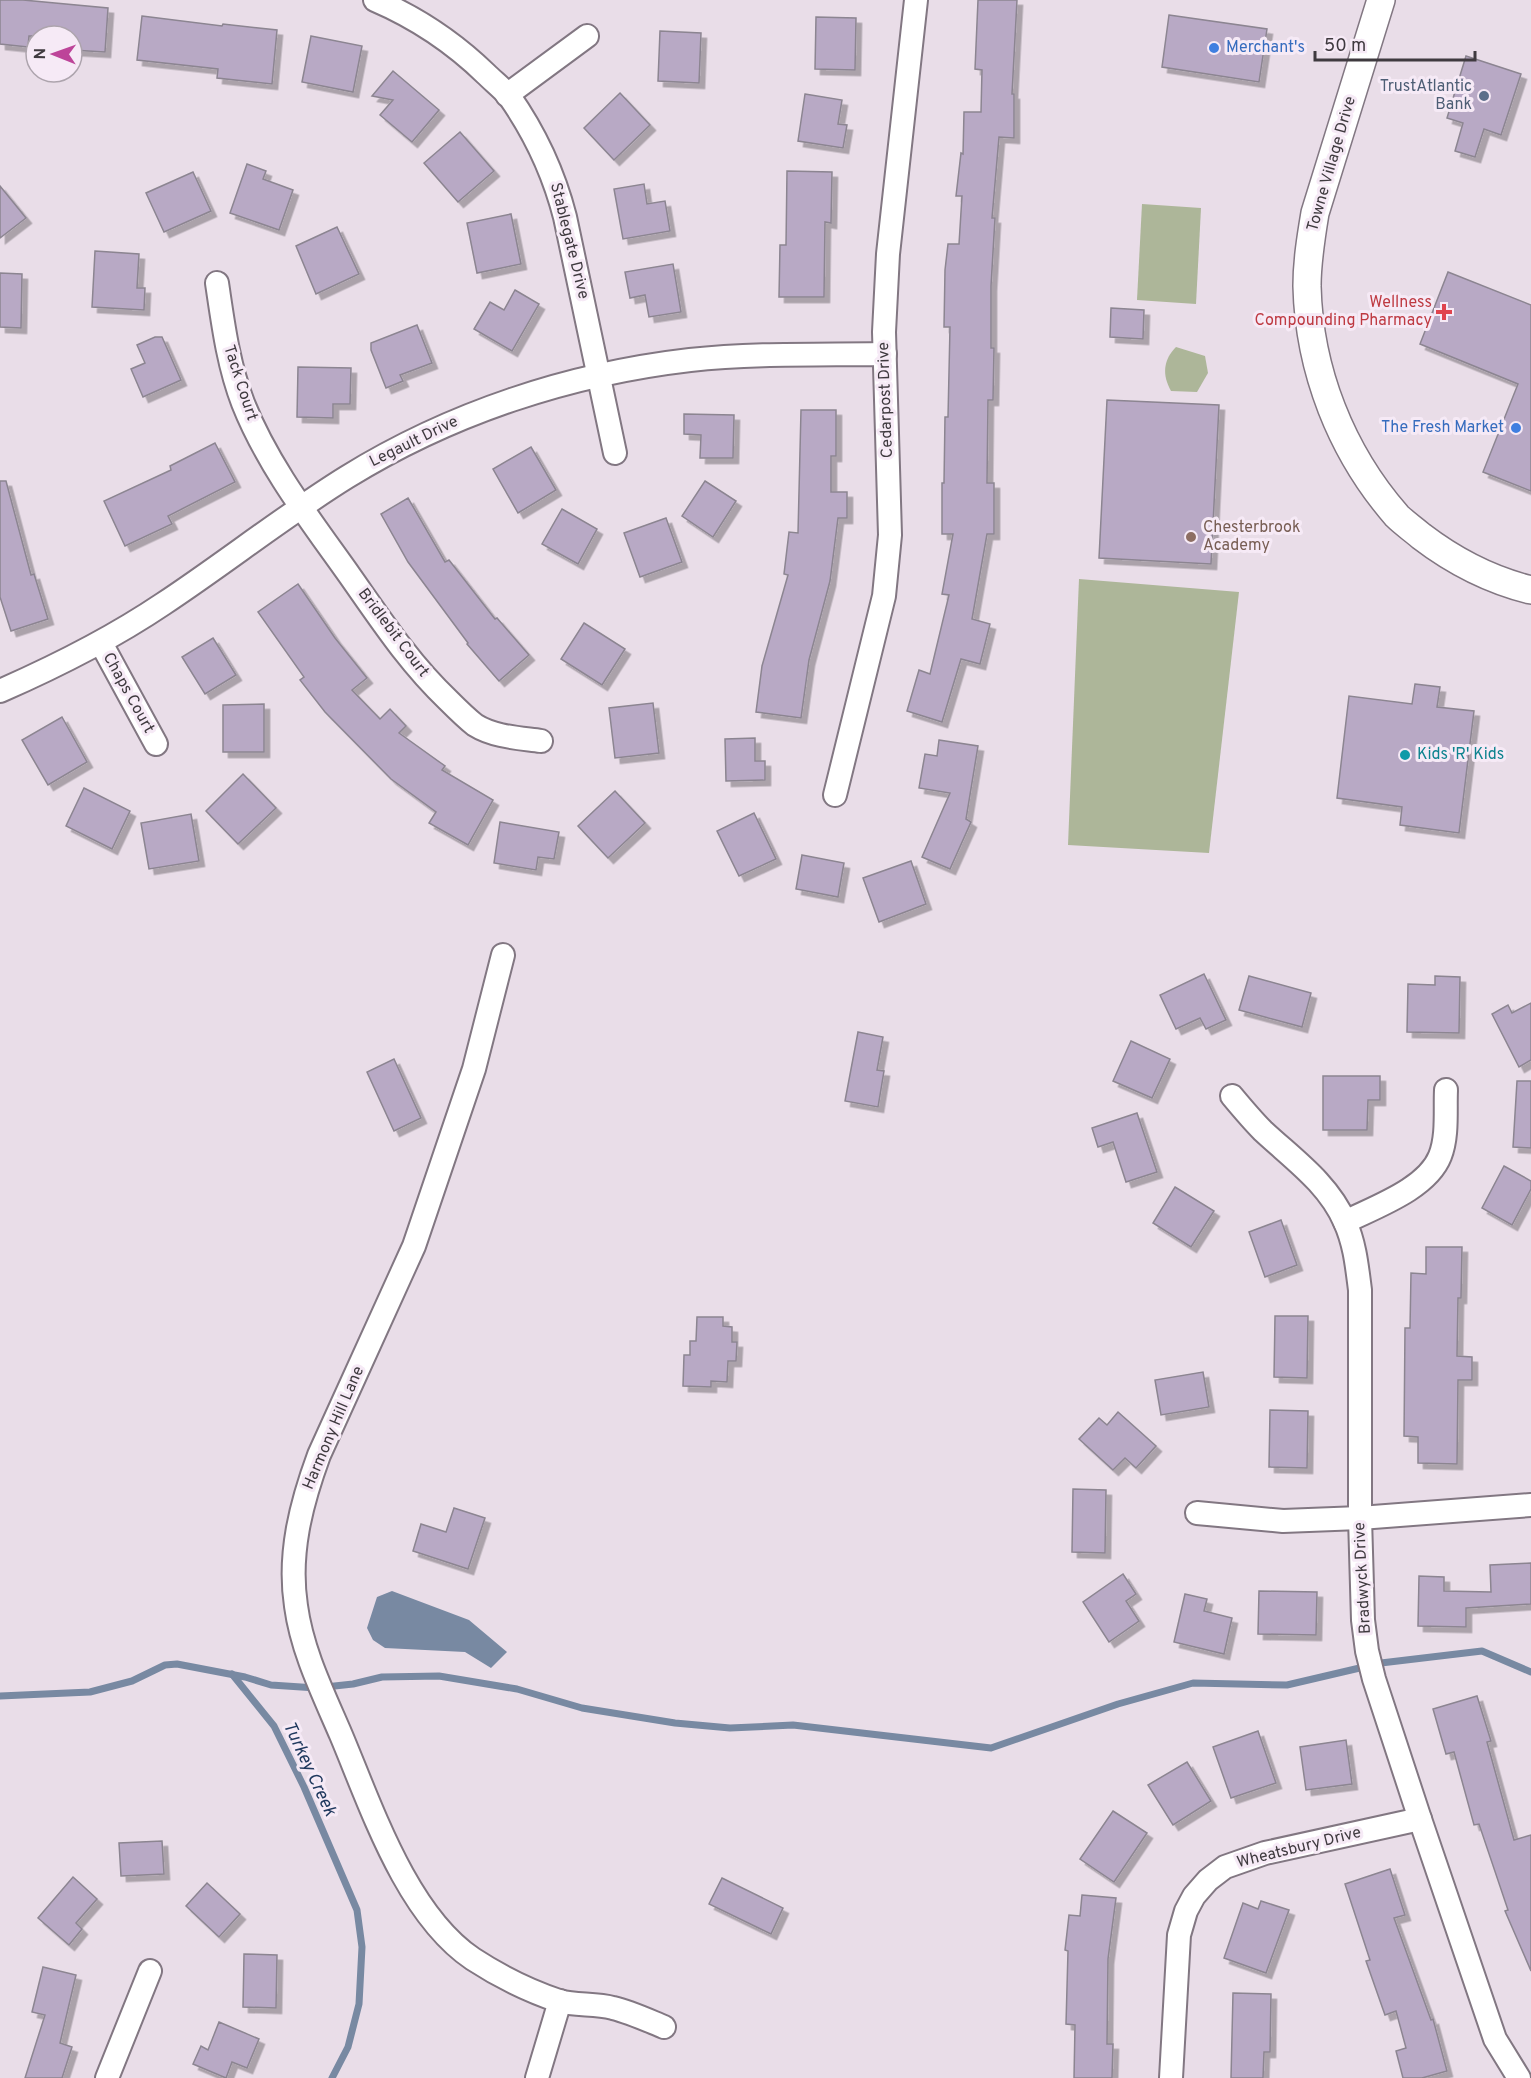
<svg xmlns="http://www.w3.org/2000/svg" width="1531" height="2078" font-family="Overpass,sans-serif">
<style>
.green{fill:#adb699}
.water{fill:#7889a2}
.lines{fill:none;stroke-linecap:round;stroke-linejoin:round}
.stream{stroke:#7889a2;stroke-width:7}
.building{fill:#b8a9c5;stroke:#8c8591;stroke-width:1.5;filter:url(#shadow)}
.minor-casing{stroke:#827782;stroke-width:26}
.tertiary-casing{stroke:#827782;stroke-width:30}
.minor{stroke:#fff;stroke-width:22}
.tertiary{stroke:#fff;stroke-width:27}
.shop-dot{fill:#3f7fe0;stroke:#f6eaf6;stroke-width:2}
.service-dot{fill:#5c6f8a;stroke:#f6eaf6;stroke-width:2}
.health-dot{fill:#e0444e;stroke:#f6eaf6;stroke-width:2}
.education-dot{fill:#8d6e63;stroke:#f6eaf6;stroke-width:2}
.culture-dot{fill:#0f9aa8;stroke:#f6eaf6;stroke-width:2}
.labels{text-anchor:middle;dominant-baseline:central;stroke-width:6;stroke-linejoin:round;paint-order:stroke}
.shop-label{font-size:16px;fill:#366cbe;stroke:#f6eaf6;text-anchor:start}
.service-label{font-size:16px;fill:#4e5e75;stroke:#f6eaf6;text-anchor:end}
.street-label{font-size:16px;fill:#3f3a3f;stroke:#f6eaf6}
.health-label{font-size:16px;fill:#be3a42;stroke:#f6eaf6;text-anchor:end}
.education-label{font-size:16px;fill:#785e54;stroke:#f6eaf6;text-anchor:start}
.culture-label{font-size:16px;fill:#0d838f;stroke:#f6eaf6;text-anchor:start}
.water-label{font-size:18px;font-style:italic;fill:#20395e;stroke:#f6eaf6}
</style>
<defs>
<filter id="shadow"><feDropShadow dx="5.5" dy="5.5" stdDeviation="0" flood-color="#0004"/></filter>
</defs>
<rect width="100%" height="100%" fill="#e9dde8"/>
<g class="green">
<path d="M1142,204L1201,208L1196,304L1137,300Z"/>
<path d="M1176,347L1205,356L1208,373L1197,392L1171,391C1162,375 1163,360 1176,347Z"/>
<path d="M1079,579L1239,592L1209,853L1068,845Z"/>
</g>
<path class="water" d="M392,1591L469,1620L507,1652L491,1668L465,1652L385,1648L373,1640L367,1628L377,1597Z"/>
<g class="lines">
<g class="stream">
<path d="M232,1674L274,1726L304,1787L357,1910L362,1947L359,2004L348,2047L332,2078"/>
<path d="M0,1696L90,1692L132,1681L165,1665L177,1664L245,1677L271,1685L316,1688L353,1684L382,1677L439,1676L517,1689L582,1708L675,1723L730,1728L793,1725L991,1748L1118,1704L1193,1683L1287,1685L1381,1663L1482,1651L1531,1672"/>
</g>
</g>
<g class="building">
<path d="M0,0H23L108,8L105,52L72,50V36H29L28,47L0,44Z"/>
<path d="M978,0H1017L1012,94H1014V138L999,137L992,218H995L991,286V348H994L993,400H988L987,483H994V534H987L972,619L990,624L980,664L961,659L942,722L907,711L919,670L930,674L949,595L942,594L953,534H942V483H944L945,417H948L950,327H944L945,270L948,244H959L962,196H956L961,153L963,154L964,112H981L982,70L975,69Z"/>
<path d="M1169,15L1267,29L1259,82L1162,67Z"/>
<path d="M142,16L222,26L223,24L277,30L272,84L217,78L218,69L137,60Z"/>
<path d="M816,17L856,18L855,70L815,69Z"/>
<path d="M660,31L701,33L699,83L658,81Z"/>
<path d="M311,36L362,46L353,92L302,82Z"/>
<path d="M1466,56L1521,74L1501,135L1484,129L1475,157L1455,151L1463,123L1447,118Z"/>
<path d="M393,71L439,110L412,142L380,115L393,100L372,96Z"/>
<path d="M620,93L650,125L614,160L584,128Z"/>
<path d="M805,94L842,100L838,124L847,125L843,148L798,141Z"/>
<path d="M460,132L494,171L458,202L424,163Z"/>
<path d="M247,164L266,171L263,179L293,190L279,230L230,213Z"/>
<path d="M787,171L832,172L831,223L825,222L824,297H779L780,245H786Z"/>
<path d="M193,172L211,211L164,232L146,193Z"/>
<path d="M644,184L647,204L665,201L670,231L623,239L614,189Z"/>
<path d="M0,186L26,218L0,238Z"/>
<path d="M511,214L521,264L477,273L467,223Z"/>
<path d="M337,227L359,274L316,294L296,246Z"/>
<path d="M95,251L139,254L137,288H145L144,310L92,307Z"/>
<path d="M673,264L681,312L649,317L645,295L630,298L625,272Z"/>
<path d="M1448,272L1531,305V491L1483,472L1518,384L1420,344Z"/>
<path d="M0,273L22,274L21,328L0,327Z"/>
<path d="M515,290L539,304L512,351L474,329L490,302L504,310Z"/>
<path d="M1111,308L1144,310L1143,339L1110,337Z"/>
<path d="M417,325L432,363L400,375L403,381L386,388L371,350V343Z"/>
<path d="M155,337H162L181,380L143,397L131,369L145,363L137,345Z"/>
<path d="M298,367L351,368L350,404H333V418L297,417Z"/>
<path d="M1107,400L1219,405L1211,564L1099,558Z"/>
<path d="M801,410H836V456H831V492H847V518H838L830,581L809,660L801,718L756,712L762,666L788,575L784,574L789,532L798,533Z"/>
<path d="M684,414L734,415L733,458H700L701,435L684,434Z"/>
<path d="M215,443L235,482L168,516L172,524L125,546L104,501L171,470L170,466Z"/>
<path d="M531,447L556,490L518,513L493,469Z"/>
<path d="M0,481H6L31,575L34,574L48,619L11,631L0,597Z"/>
<path d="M705,481L736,501L713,537L682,516Z"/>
<path d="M408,498L445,562L449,560L495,619L497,618L529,655L499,681L467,644L468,643L408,562L381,514Z"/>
<path d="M562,509L597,529L578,564L542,544Z"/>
<path d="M666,518L682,562L640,577L624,533Z"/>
<path d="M298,584L335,638L367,678L352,690L380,719L390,709L406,726L399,733L445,766L442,770L493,800L468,845L429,823L436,812L391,779L325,712L300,680L304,677L258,612Z"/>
<path d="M584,623L625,649L602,685L561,659Z"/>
<path d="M213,638L236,675L205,694L182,657Z"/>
<path d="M1415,684L1440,687L1437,707L1474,711L1459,833L1400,825L1402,807L1337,798L1349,696L1412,704Z"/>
<path d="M653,703L659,753L615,758L609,708Z"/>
<path d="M264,704V752H223V705Z"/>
<path d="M62,717L87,762L48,785L22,740Z"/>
<path d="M755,738V761H765V780L726,781L725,739Z"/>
<path d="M939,740L978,746L966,819L971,822L950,869L922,857L950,793L919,788L925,754L937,756Z"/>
<path d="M243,774L276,808L238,844L206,811Z"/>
<path d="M84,788L130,811L112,849L66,826Z"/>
<path d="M615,791L645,823L608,858L578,826Z"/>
<path d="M754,813L776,859L739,876L717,831Z"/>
<path d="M191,814L199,861L149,869L141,823Z"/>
<path d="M500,822L559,832L554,859L538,857L536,870L494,863Z"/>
<path d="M802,855L844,863L838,897L796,889Z"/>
<path d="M911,861L926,904L879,922L863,878Z"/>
<path d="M1204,974L1226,1020L1206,1029L1200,1018L1176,1029L1160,995Z"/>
<path d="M1249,976L1311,993L1302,1027L1239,1010Z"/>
<path d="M1435,976L1460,977L1459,1033L1407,1032L1408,984L1435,985Z"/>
<path d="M1531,1003V1060L1519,1067L1492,1014L1508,1005L1512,1013Z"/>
<path d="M858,1032L883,1037L877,1070L884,1071L878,1107L845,1101Z"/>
<path d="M1131,1041L1170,1059L1152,1098L1113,1081Z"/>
<path d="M394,1059L421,1118L394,1131L367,1072Z"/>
<path d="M1323,1076H1380V1100H1368L1367,1130H1323Z"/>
<path d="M1517,1081H1531V1148L1513,1147Z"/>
<path d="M1137,1113L1157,1172L1126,1182L1113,1142L1098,1147L1092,1128Z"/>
<path d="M1504,1166L1531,1181V1189L1512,1225L1482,1208Z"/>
<path d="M1175,1187L1214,1211L1191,1247L1153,1223Z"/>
<path d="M1281,1220L1297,1265L1265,1277L1249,1232Z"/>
<path d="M1426,1247H1462L1461,1298H1458L1457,1356L1472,1357V1380H1458L1457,1464L1418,1463V1437L1404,1436L1405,1328H1410L1411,1273L1426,1274Z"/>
<path d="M1275,1316H1308L1307,1378L1274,1377Z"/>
<path d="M697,1317H723V1326L732,1327V1342H737L736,1361H728L727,1382L711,1381V1387L683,1386L684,1355H690V1341H696Z"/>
<path d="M1203,1372L1209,1407L1161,1415L1155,1380Z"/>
<path d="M1270,1410L1308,1411L1307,1468L1269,1467Z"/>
<path d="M1118,1412L1156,1446L1136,1468L1125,1458L1113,1470L1079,1439L1099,1418L1107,1425Z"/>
<path d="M1073,1489L1106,1490L1105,1553L1072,1552Z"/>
<path d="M454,1508L485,1518L468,1569L413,1551L421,1524L446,1532Z"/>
<path d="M1531,1563V1604L1466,1608V1627L1418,1626L1419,1576L1444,1577V1591L1491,1592L1490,1565Z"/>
<path d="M1123,1574L1136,1594L1126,1601L1139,1621L1109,1642L1083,1602Z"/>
<path d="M1259,1591L1317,1592L1316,1635L1258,1634Z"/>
<path d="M1185,1594L1207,1599L1204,1611L1232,1618L1224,1654L1174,1642Z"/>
<path d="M1477,1696L1491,1741L1487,1742L1514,1840L1531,1835V1971L1505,1911L1508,1910L1479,1824L1474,1825L1454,1752L1446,1754L1433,1709Z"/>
<path d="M1258,1731L1276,1783L1231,1798L1213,1747Z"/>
<path d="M1346,1740L1352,1784L1306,1790L1300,1747Z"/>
<path d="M1187,1762L1211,1801L1173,1825L1148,1785Z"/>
<path d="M1113,1811L1147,1833L1114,1882L1080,1859Z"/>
<path d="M162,1841L164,1874L121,1876L119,1843Z"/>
<path d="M1390,1869L1405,1915L1394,1918L1431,2020L1433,2019L1447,2071L1422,2078H1403L1396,2051L1406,2048L1396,2011L1385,2015L1366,1961L1370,1960L1345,1884Z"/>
<path d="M73,1877L97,1899L76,1923L82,1929L69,1945L38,1918Z"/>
<path d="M722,1878L783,1908L771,1934L709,1904Z"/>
<path d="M207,1883L240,1914L219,1937L186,1906Z"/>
<path d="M1082,1895L1116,1898L1108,1959L1107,2044H1113L1112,2078H1074L1075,2025L1066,2024L1068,1951L1065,1950L1069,1915L1080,1916Z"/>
<path d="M1261,1901L1289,1910L1266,1973L1224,1958L1243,1903L1258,1909Z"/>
<path d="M244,1954L277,1955L276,2008L243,2007Z"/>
<path d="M43,1967L76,1975L60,2043L72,2047L62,2078H25L45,2015L32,2012Z"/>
<path d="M1233,1993L1271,1994L1270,2052H1264L1263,2078H1231Z"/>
<path d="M219,2022L259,2039L247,2068L232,2062L226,2078L193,2064L201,2046L208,2050Z"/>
</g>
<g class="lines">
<g class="minor-casing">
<g id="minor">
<path d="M375,0C417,18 453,42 486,74C493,81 502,88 509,96C535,133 554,174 565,217L615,453"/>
<path d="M507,95L587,36"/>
<path d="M217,283C223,323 228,364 243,403C268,466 311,521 350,576C381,620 409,663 448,700C457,709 466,718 475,725C494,737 520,738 541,741"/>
<path d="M101,643L156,744"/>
<path d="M0,691C57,666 111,639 163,604C225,563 284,516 347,477C451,413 569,374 690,360C755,353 820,355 885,354"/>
<path d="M835,795L884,596L890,535L884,332L888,254L916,0"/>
<path d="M503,955L474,1069L414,1246L319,1455C301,1504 288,1554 296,1606C302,1651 323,1693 341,1735C371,1806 406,1914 473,1959C499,1976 529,1991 559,2001C576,2006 595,2003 613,2008C630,2012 647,2020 664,2027"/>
<path d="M1232,1096C1242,1108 1252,1120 1263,1131C1293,1159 1328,1183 1345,1222C1355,1244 1357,1267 1360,1290V1518L1363,1620L1367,1651L1374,1679L1420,1819L1495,2039L1519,2078"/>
<path d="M1345,1222C1375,1207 1427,1189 1440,1156C1448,1136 1445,1110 1446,1090"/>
<path d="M1197,1513L1283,1521L1360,1518L1531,1505"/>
<path d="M107,2078L150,1971"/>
<path d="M537,2078L560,2001"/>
<path d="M1171,2078L1179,1935L1186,1911L1194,1896L1208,1880L1225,1867L1265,1853L1420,1819"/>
</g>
</g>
<g class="tertiary-casing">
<path id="tertiary" d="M1381,0L1315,213C1311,237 1307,261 1307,286C1309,370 1341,452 1397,516C1404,523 1413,529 1421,536C1455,562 1490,580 1531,590"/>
</g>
<use href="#minor" class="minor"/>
<use href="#tertiary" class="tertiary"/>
</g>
<g class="shop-dot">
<circle cx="1214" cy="48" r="6"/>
<circle cx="1516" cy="428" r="6"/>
</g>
<circle class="service-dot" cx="1484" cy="96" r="6"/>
<path class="health-dot" d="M1441 303h6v6h6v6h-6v6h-6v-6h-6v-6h6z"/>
<circle class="education-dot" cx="1191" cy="537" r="6"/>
<circle class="culture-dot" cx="1405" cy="755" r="6"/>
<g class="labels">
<g class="shop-label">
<text x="1226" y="48">Merchant's</text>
<text x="1504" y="428" text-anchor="end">The Fresh Market</text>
</g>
<g class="service-label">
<text x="1472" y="87">TrustAtlantic<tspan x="1472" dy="18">Bank</tspan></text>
</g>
<g class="street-label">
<text transform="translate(1332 164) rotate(-74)">Towne Village Drive</text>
<text transform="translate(569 241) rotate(76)">Stablegate Drive</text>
<text transform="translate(240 383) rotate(72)">Tack Court</text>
<text transform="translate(886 400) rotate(-92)">Cedarpost Drive</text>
<text transform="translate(414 442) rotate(-26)">Legault Drive</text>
<text transform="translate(393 633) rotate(53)">Bridlebit Court</text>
<text transform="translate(128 693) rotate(61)">Chaps Court</text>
<text transform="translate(334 1428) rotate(-67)">Harmony Hill Lane</text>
<text transform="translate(1363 1578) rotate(-93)">Bradwyck Drive</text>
<text transform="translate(1299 1848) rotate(-14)">Wheatsbury Drive</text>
</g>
<g class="health-label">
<text x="1432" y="303">Wellness<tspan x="1432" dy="18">Compounding Pharmacy</tspan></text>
</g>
<g class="education-label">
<text x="1203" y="528">Chesterbrook<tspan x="1203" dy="18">Academy</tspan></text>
</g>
<g class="culture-label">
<text x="1417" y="755">Kids 'R' Kids</text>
</g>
<g class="water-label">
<text transform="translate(309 1769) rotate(65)">Turkey Creek</text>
</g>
</g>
<g transform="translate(54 54) rotate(271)"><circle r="28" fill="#f6eaf6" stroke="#ada4ad" stroke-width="1.5"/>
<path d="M0-4.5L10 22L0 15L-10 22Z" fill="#bd4499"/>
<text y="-9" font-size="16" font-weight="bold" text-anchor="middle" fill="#3f3a3f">N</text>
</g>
<path d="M1315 51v9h160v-9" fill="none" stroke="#3f3a3f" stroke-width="3"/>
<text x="1324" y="51" font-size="18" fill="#3f3a3f" stroke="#f6eaf6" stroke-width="4.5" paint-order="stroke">50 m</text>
</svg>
